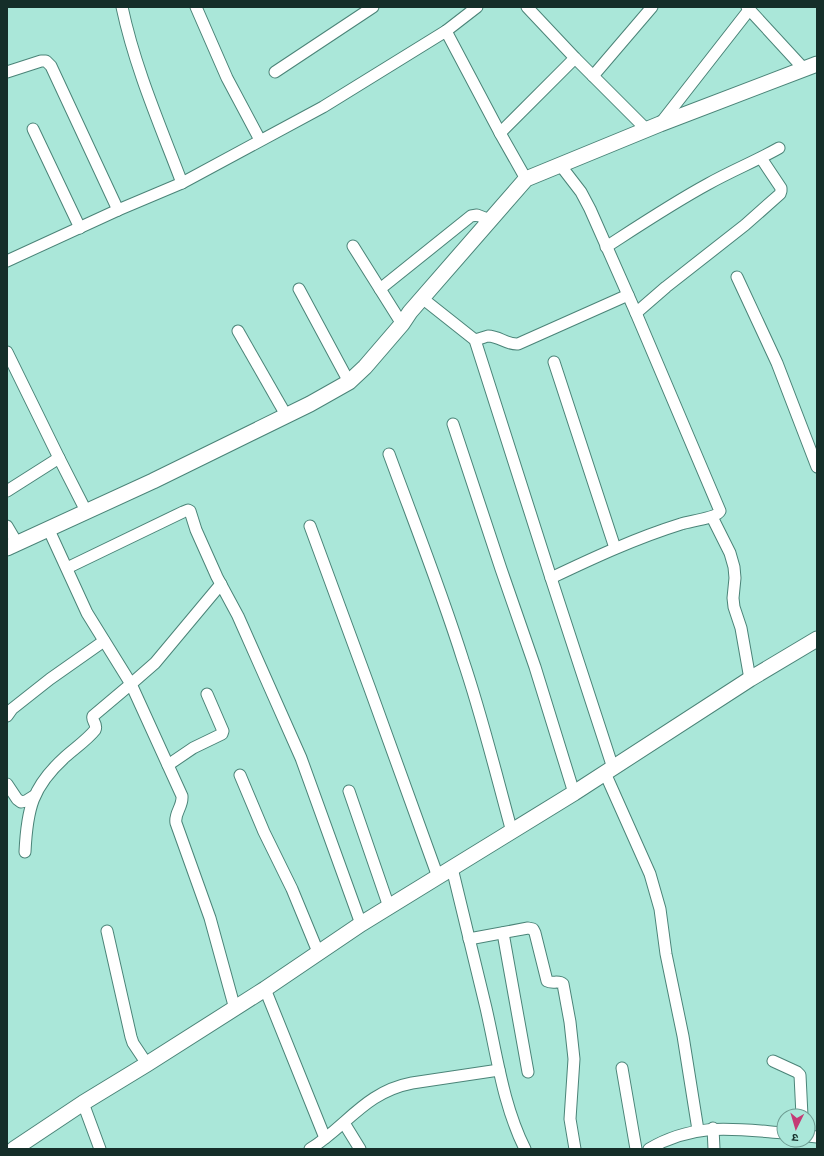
<svg xmlns="http://www.w3.org/2000/svg" width="824" height="1156" font-family="Quicksand,'Noto Sans Devanagari',sans-serif">
<style>
.lines{fill:none;stroke-linecap:round;stroke-linejoin:round}
.street-casing{stroke:#4b8478;stroke-width:13}
.secondary-casing{stroke:#4b8478;stroke-width:17}
.street{stroke:#fff;stroke-width:11}
.secondary{stroke:#fff;stroke-width:15}
</style>
<rect width="100%" height="100%" fill="#aae7d9"/>
<g class="lines">
<g class="street-casing">
<g id="street">
<path d="M122,7C135,68 160,125 182,183"/>
<path d="M196,7L227,78L260,140"/>
<path d="M527,7L575,58L647,130"/>
<path d="M747,7L804,69"/>
<path d="M446,31L477,7"/>
<path d="M7,72L41,61H46L51,66L118,210"/>
<path d="M275,72L373,7"/>
<path d="M593,76L652,7"/>
<path d="M660,124L749,10"/>
<path d="M33,129L80,228"/>
<path d="M500,133L575,58"/>
<path d="M353,246L402,324"/>
<path d="M606,247C640,225 673,203 708,184C731,171 756,161 779,148"/>
<path d="M7,261L118,210L182,183L323,107L446,31L500,133L526,179"/>
<path d="M737,277L777,363L817,467"/>
<path d="M299,289L349,382"/>
<path d="M380,289L471,216L477,215L490,220"/>
<path d="M422,298L475,340L551,578L613,768"/>
<path d="M636,313L666,287L745,225L780,194L781,191V188L761,158"/>
<path d="M238,331L286,415"/>
<path d="M475,340C480,339 484,337 488,336C499,336 507,345 518,344L628,295"/>
<path d="M7,352L59,458L86,511"/>
<path d="M554,362L615,548"/>
<path d="M453,424L501,569L535,667L574,793"/>
<path d="M389,454C414,522 441,590 463,660C482,716 496,774 512,832"/>
<path d="M7,491L59,458"/>
<path d="M712,517L730,553L734,567L735,578L733,598L734,607L741,628L750,679"/>
<path d="M7,526L17,543"/>
<path d="M310,526L370,689L438,877"/>
<path d="M48,528L87,613L131,684L182,796C183,807 174,813 176,823L210,918L235,1009"/>
<path d="M67,568L183,512L188,510L190,511L196,530L217,577L238,616L301,758L361,924"/>
<path d="M551,578C593,558 636,538 681,524C689,521 717,518 720,511L636,313L590,209L581,192L561,166"/>
<path d="M7,716L12,709L50,679L104,641"/>
<path d="M168,765L193,748L222,734L223,731L207,694"/>
<path d="M605,773L650,874L660,909L666,954L683,1036L698,1130"/>
<path d="M240,775L264,832L292,889L318,952"/>
<path d="M7,784L17,799L21,802L26,801L34,796"/>
<path d="M349,791L389,907"/>
<path d="M25,852C27,809 32,787 65,757C75,748 87,740 95,730C98,724 91,721 93,716L131,684L155,663L221,584"/>
<path d="M452,868C463,915 475,961 486,1008C497,1056 503,1105 525,1149"/>
<path d="M107,931L131,1037L133,1043L147,1064"/>
<path d="M503,933L528,1072"/>
<path d="M469,939L528,928L533,929L535,933L547,981C552,984 559,980 563,984L570,1022L574,1059L570,1119L575,1149"/>
<path d="M265,989L325,1138"/>
<path d="M773,1061L797,1072L800,1075L802,1116"/>
<path d="M622,1068L636,1149"/>
<path d="M83,1103L100,1149"/>
<path d="M344,1123L360,1149"/>
<path d="M713,1128L714,1149"/>
<path d="M808,1136L817,1137"/>
<path d="M310,1149C347,1126 365,1092 412,1083L499,1070"/>
<path d="M649,1149C695,1122 734,1129 784,1133"/>
</g>
</g>
<g class="secondary-casing">
<g id="secondary">
<path d="M7,548L153,481L310,404L349,382L365,367L402,324L410,312L526,179L660,124L817,64"/>
<path d="M14,1149L83,1103L147,1064L265,989L361,924L574,793L750,679L817,639"/>
</g>
</g>
<use href="#street" class="street"/>
<use href="#secondary" class="secondary"/>
</g>
<rect width="824" height="1156" fill="none" stroke="#152e29" stroke-width="16"/>
<g transform="translate(796 1128) rotate(185)"><circle r="19" fill="#aae7d9" stroke="#6e9d93"/>
<path d="M0-3L7 15L0 10L-7 15Z" fill="#c43b75"/>
<text y="-6" font-size="11" font-weight="bold" text-anchor="middle" fill="#152e29">उ</text>
</g>
</svg>
